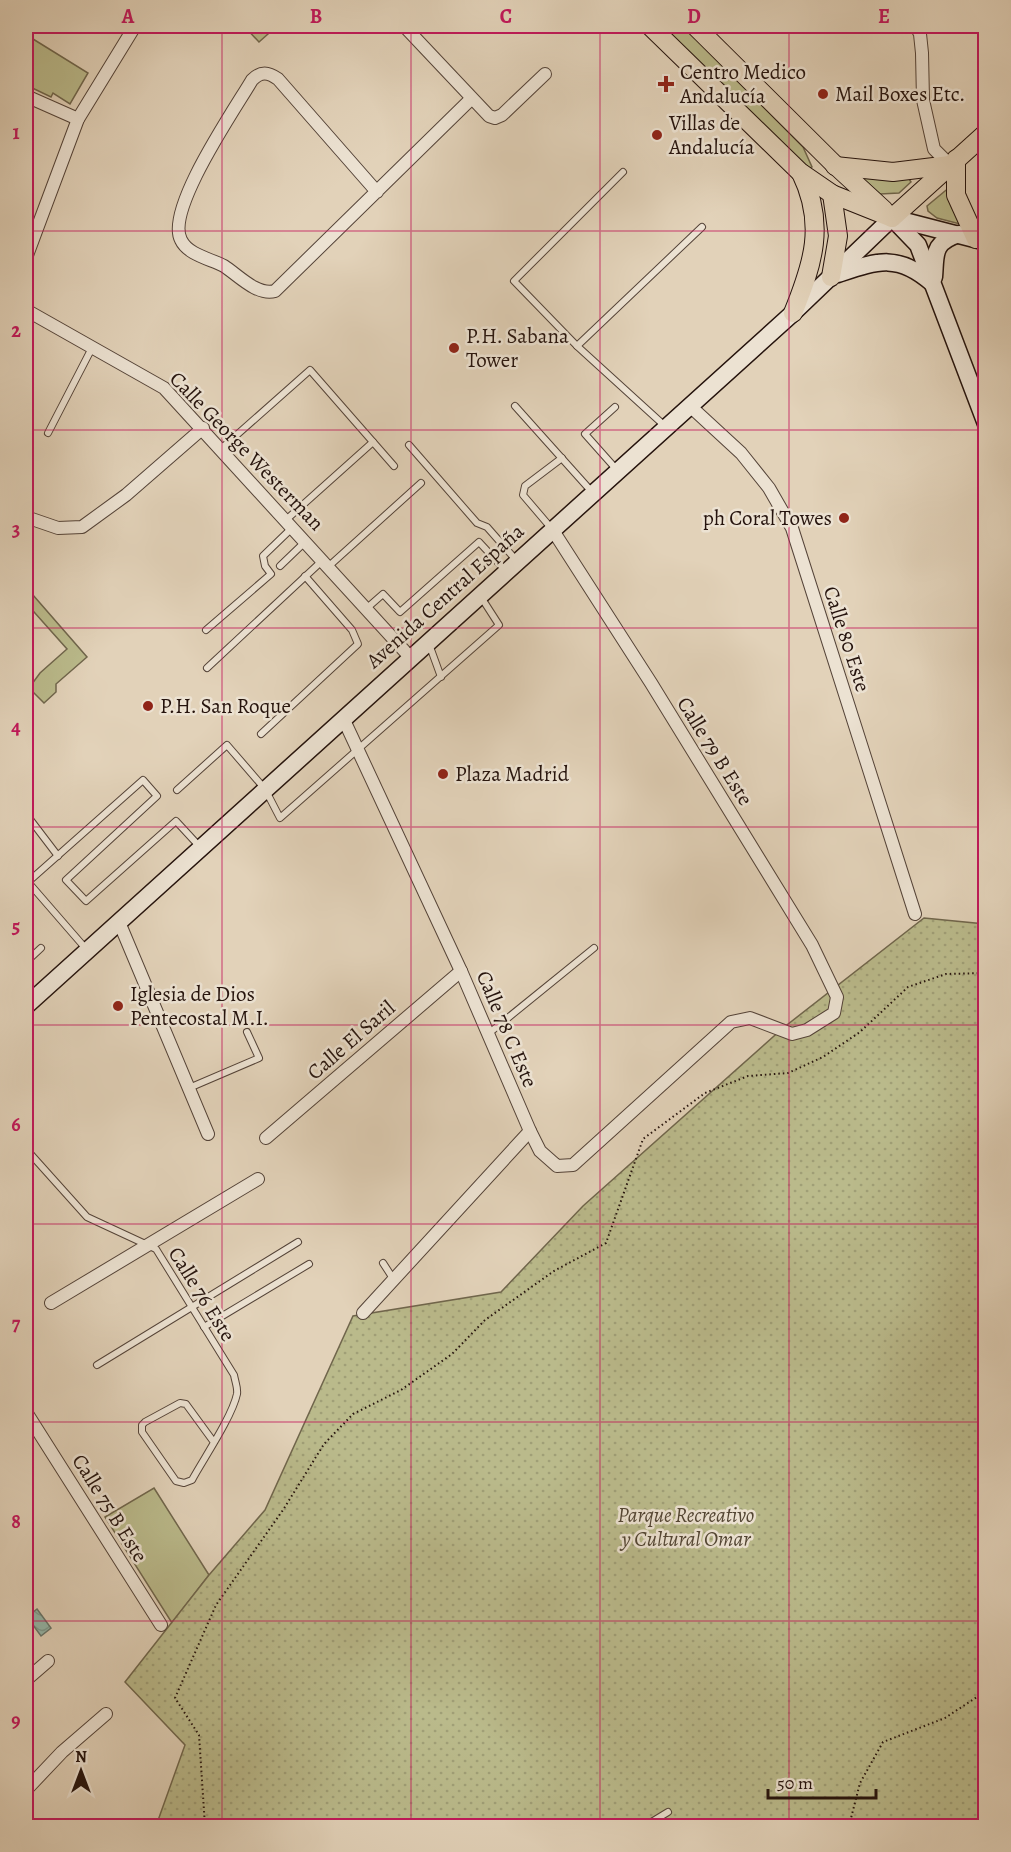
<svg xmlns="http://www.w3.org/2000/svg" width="1011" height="1852" font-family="Alegreya,serif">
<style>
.green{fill:#baba8b;stroke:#70664c;stroke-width:1.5}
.park{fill:url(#park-dots);stroke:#70664c;stroke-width:1.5}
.water{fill:url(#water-waves);stroke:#68766c;stroke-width:1.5}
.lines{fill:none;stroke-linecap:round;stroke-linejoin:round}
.lane-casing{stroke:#544338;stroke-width:8}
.street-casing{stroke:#544338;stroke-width:14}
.secondary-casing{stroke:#25130d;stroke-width:19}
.primary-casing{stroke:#25130d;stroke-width:20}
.path{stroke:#25130d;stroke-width:2;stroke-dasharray:1.5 3;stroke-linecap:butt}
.lane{stroke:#ece2d2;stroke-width:6}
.street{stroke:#ece2d2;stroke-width:12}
.secondary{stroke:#ece2d2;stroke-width:16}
.primary{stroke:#e2d2b9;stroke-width:18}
.grid{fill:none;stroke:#c2185b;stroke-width:1.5;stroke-opacity:0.55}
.poi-dot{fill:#8f2418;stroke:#ece2d2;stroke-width:2}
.labels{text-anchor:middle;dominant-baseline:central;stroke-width:5;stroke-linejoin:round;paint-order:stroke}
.poi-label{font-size:21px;fill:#25130d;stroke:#ece2d2;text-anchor:start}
.street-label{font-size:21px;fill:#25130d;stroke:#ece2d2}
.park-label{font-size:21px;font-style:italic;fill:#524533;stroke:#ece2d2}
.neatline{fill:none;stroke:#c2185b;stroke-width:2}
.grid-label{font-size:20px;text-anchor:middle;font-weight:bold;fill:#c2185b}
</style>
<defs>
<pattern id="park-dots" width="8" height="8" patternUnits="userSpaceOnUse" patternTransform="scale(1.5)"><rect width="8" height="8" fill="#baba8b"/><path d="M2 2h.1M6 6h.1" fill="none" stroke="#a09f77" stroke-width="1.8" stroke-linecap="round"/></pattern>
<pattern id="water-waves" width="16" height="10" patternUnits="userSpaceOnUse" patternTransform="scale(1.5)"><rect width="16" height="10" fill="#95b8ab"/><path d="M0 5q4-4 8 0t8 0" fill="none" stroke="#809d92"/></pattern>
</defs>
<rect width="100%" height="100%" fill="#e2d2b9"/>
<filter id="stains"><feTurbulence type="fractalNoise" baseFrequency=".00333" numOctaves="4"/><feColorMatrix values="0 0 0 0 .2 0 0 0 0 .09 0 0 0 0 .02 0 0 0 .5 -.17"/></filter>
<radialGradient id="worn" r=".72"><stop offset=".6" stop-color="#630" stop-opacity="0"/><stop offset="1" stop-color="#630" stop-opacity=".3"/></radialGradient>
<g class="green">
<path d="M662,26H683L803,147L812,167L810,168L794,158Z"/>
<path d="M33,39L88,73L70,104L53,93L51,97L26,85V51Z"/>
<path d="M862,178L909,179L911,182L899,193L880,194Z"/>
<path d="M951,186L960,224L937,218L928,211L927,206Z"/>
<path d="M26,587L87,657L56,684V692L44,703L29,688L40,673L67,649L26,603Z"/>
<path d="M154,1488L209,1575L172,1623L105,1517Z"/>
</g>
<g class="park">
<path d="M244,26H277L259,42Z"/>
<path d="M924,918L985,924V1826H156L185,1745L125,1682L209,1575L265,1510L353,1316L501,1292L583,1206L783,1028Z"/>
</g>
<path class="water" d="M37,1609L51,1628L41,1636L27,1617Z"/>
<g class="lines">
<g class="lane-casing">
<g id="lane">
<path d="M623,172L514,281L577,346L666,427"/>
<path d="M577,346L702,227"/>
<path d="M515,406L592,492"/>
<path d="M615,407L585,434L617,470"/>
<path d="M48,433L93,346"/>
<path d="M409,445L477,523L487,527L516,560"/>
<path d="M222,448L310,370L394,466"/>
<path d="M287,519L373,442"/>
<path d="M552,529L523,495L525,486L562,458"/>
<path d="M280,566L306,541"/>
<path d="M329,566L421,483"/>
<path d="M367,608L383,594L400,612L479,542L505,570"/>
<path d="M206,630L271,574L265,566L263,556L293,527"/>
<path d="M429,644L441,677"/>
<path d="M207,668L323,560"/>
<path d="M261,734L358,644L352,630L305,576"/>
<path d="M177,790L227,745L265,789L280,818L499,625L481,597"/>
<path d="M26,814L58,856"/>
<path d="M87,950L28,882L143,780L157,796L66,880L86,901L176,821L200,847"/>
<path d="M26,962L41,948"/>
<path d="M488,1034L594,948"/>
<path d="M189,1088L259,1058L247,1032"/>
<path d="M26,1149L87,1217L156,1249L234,1375C235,1381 238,1388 237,1394C232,1417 204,1458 192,1480L184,1483L176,1481L142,1432V1425L145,1422L180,1403L186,1404L213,1441"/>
<path d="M383,1263L394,1280"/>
<path d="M204,1327L309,1264"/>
<path d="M97,1365L298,1242"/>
<path d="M605,1826H606"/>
<path d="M645,1826L668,1812"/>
</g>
</g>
<g class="street-casing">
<g id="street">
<path d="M404,26L489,116L495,118L502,115L545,74"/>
<path d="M916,26L920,34L922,53L923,100L934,149L950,165"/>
<path d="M26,96L78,119"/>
<path d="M377,192L278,79C268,72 261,71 252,80C235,109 165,210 181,240C188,255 211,259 224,266C238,275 257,296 275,291L471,99"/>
<path d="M26,258L78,119L135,26"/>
<path d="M26,310L164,388L410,657"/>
<path d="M690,406L741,453L769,488L792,528L915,914"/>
<path d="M26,517L58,528L82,527L126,495L203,428"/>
<path d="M343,718L461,971L530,1131L540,1151L557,1166L573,1165L731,1022L750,1018L792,1034L807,1030L834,1013L837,997L812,945L651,683L552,529"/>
<path d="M119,922L208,1134"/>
<path d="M266,1138L461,971"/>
<path d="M51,1303L258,1179"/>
<path d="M363,1313L530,1131"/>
<path d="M26,1412L161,1625"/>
<path d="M26,1680L48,1661"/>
<path d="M26,1790L62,1752L106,1714"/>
</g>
</g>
<g class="secondary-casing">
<g id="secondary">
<path d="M892,218L918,245L986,424"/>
<path d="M893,218L986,242"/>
<path d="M838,274C877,261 898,253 932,283"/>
<path d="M934,277C936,254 932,243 959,234"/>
<path d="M26,1006L793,313L892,218"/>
</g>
</g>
<g class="primary-casing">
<g id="primary">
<path d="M650,26L800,172L832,194L892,218"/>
<path d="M695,26L835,165L884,210"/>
<path d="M956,159V195L976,239"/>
<path d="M835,166L893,172L950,165"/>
<path d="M892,218L986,133"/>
<path d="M831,277L838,236L832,194"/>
<path d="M793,313C813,264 826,224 801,173"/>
</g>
</g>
<g class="path">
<path d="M205,1826L199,1735L175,1698L216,1605L283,1510L324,1444L353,1414L401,1390L452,1354L485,1320L554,1271L606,1243L643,1139L705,1093L748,1076L788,1073L823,1057L860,1032L908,987L946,974L986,973"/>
<path d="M849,1826L860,1783L883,1742L945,1718L986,1691"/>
</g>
<use href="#lane" class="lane"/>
<use href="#street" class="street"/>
<use href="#secondary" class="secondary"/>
<use href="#primary" class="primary"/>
</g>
<path class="grid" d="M222,26V1826M411,26V1826M600,26V1826M789,26V1826M26,231H986M26,430H986M26,628H986M26,827H986M26,1025H986M26,1224H986M26,1422H986M26,1621H986"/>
<g class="poi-dot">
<path d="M663 75h6v6h6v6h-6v6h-6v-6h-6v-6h6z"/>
<circle cx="823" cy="94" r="6"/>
<circle cx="657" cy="135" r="6"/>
<circle cx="454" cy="348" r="6"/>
<circle cx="844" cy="518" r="6"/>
<circle cx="148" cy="706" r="6"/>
<circle cx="443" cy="774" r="6"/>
<circle cx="118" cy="1006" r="6"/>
</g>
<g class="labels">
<g class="poi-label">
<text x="680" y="72">Centro Medico<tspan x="680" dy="24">Andalucía</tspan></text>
<text x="835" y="94">Mail Boxes Etc.</text>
<text x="669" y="123">Villas de<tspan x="669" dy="24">Andalucía</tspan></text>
<text x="466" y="336">P.H. Sabana<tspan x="466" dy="24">Tower</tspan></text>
<text x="832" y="518" text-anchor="end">ph Coral Towes</text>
<text x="160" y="706">P.H. San Roque</text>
<text x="455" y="774">Plaza Madrid</text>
<text x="130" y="994">Iglesia de Dios<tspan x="130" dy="24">Pentecostal M.I.</tspan></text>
</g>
<g class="street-label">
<text transform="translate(247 451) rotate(46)">Calle George Westerman</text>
<text transform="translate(445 596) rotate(-42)">Avenida Central España</text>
<text transform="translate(847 639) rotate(72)">Calle 80 Este</text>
<text transform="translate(715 751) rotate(58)">Calle 79 B Este</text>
<text transform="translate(507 1029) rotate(67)">Calle 78 C Este</text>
<text transform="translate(351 1040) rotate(-41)">Calle El Saril</text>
<text transform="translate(202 1294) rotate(58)">Calle 76 Este</text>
<text transform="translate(110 1508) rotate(58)">Calle 75 B Este</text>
</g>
<g class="park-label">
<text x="686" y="1515">Parque Recreativo<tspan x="686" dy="24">y Cultural Omar</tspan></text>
</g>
</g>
<rect width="1011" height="1852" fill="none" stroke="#e2d2b9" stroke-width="66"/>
<g transform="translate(81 1771)" stroke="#ece2d2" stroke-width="4.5" paint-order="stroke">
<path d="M0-4.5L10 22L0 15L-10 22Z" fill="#25130d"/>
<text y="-9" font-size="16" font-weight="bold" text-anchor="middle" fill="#25130d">N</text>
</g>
<path d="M768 1789v9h108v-9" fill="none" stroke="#25130d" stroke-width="3"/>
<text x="777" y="1789" font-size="18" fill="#25130d" stroke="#ece2d2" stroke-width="4.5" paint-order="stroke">50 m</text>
<rect x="33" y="33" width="945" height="1786" class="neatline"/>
<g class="grid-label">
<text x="128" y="23">A</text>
<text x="316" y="23">B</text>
<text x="506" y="23">C</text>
<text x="694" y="23">D</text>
<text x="884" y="23">E</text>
<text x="16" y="139">1</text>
<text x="16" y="337">2</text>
<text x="16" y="536">3</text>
<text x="16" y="734">4</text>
<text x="16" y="933">5</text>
<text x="16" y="1131">6</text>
<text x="16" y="1330">7</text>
<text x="16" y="1528">8</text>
<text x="16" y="1727">9</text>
</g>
<rect width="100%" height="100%" filter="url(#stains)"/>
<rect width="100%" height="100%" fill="url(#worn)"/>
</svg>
